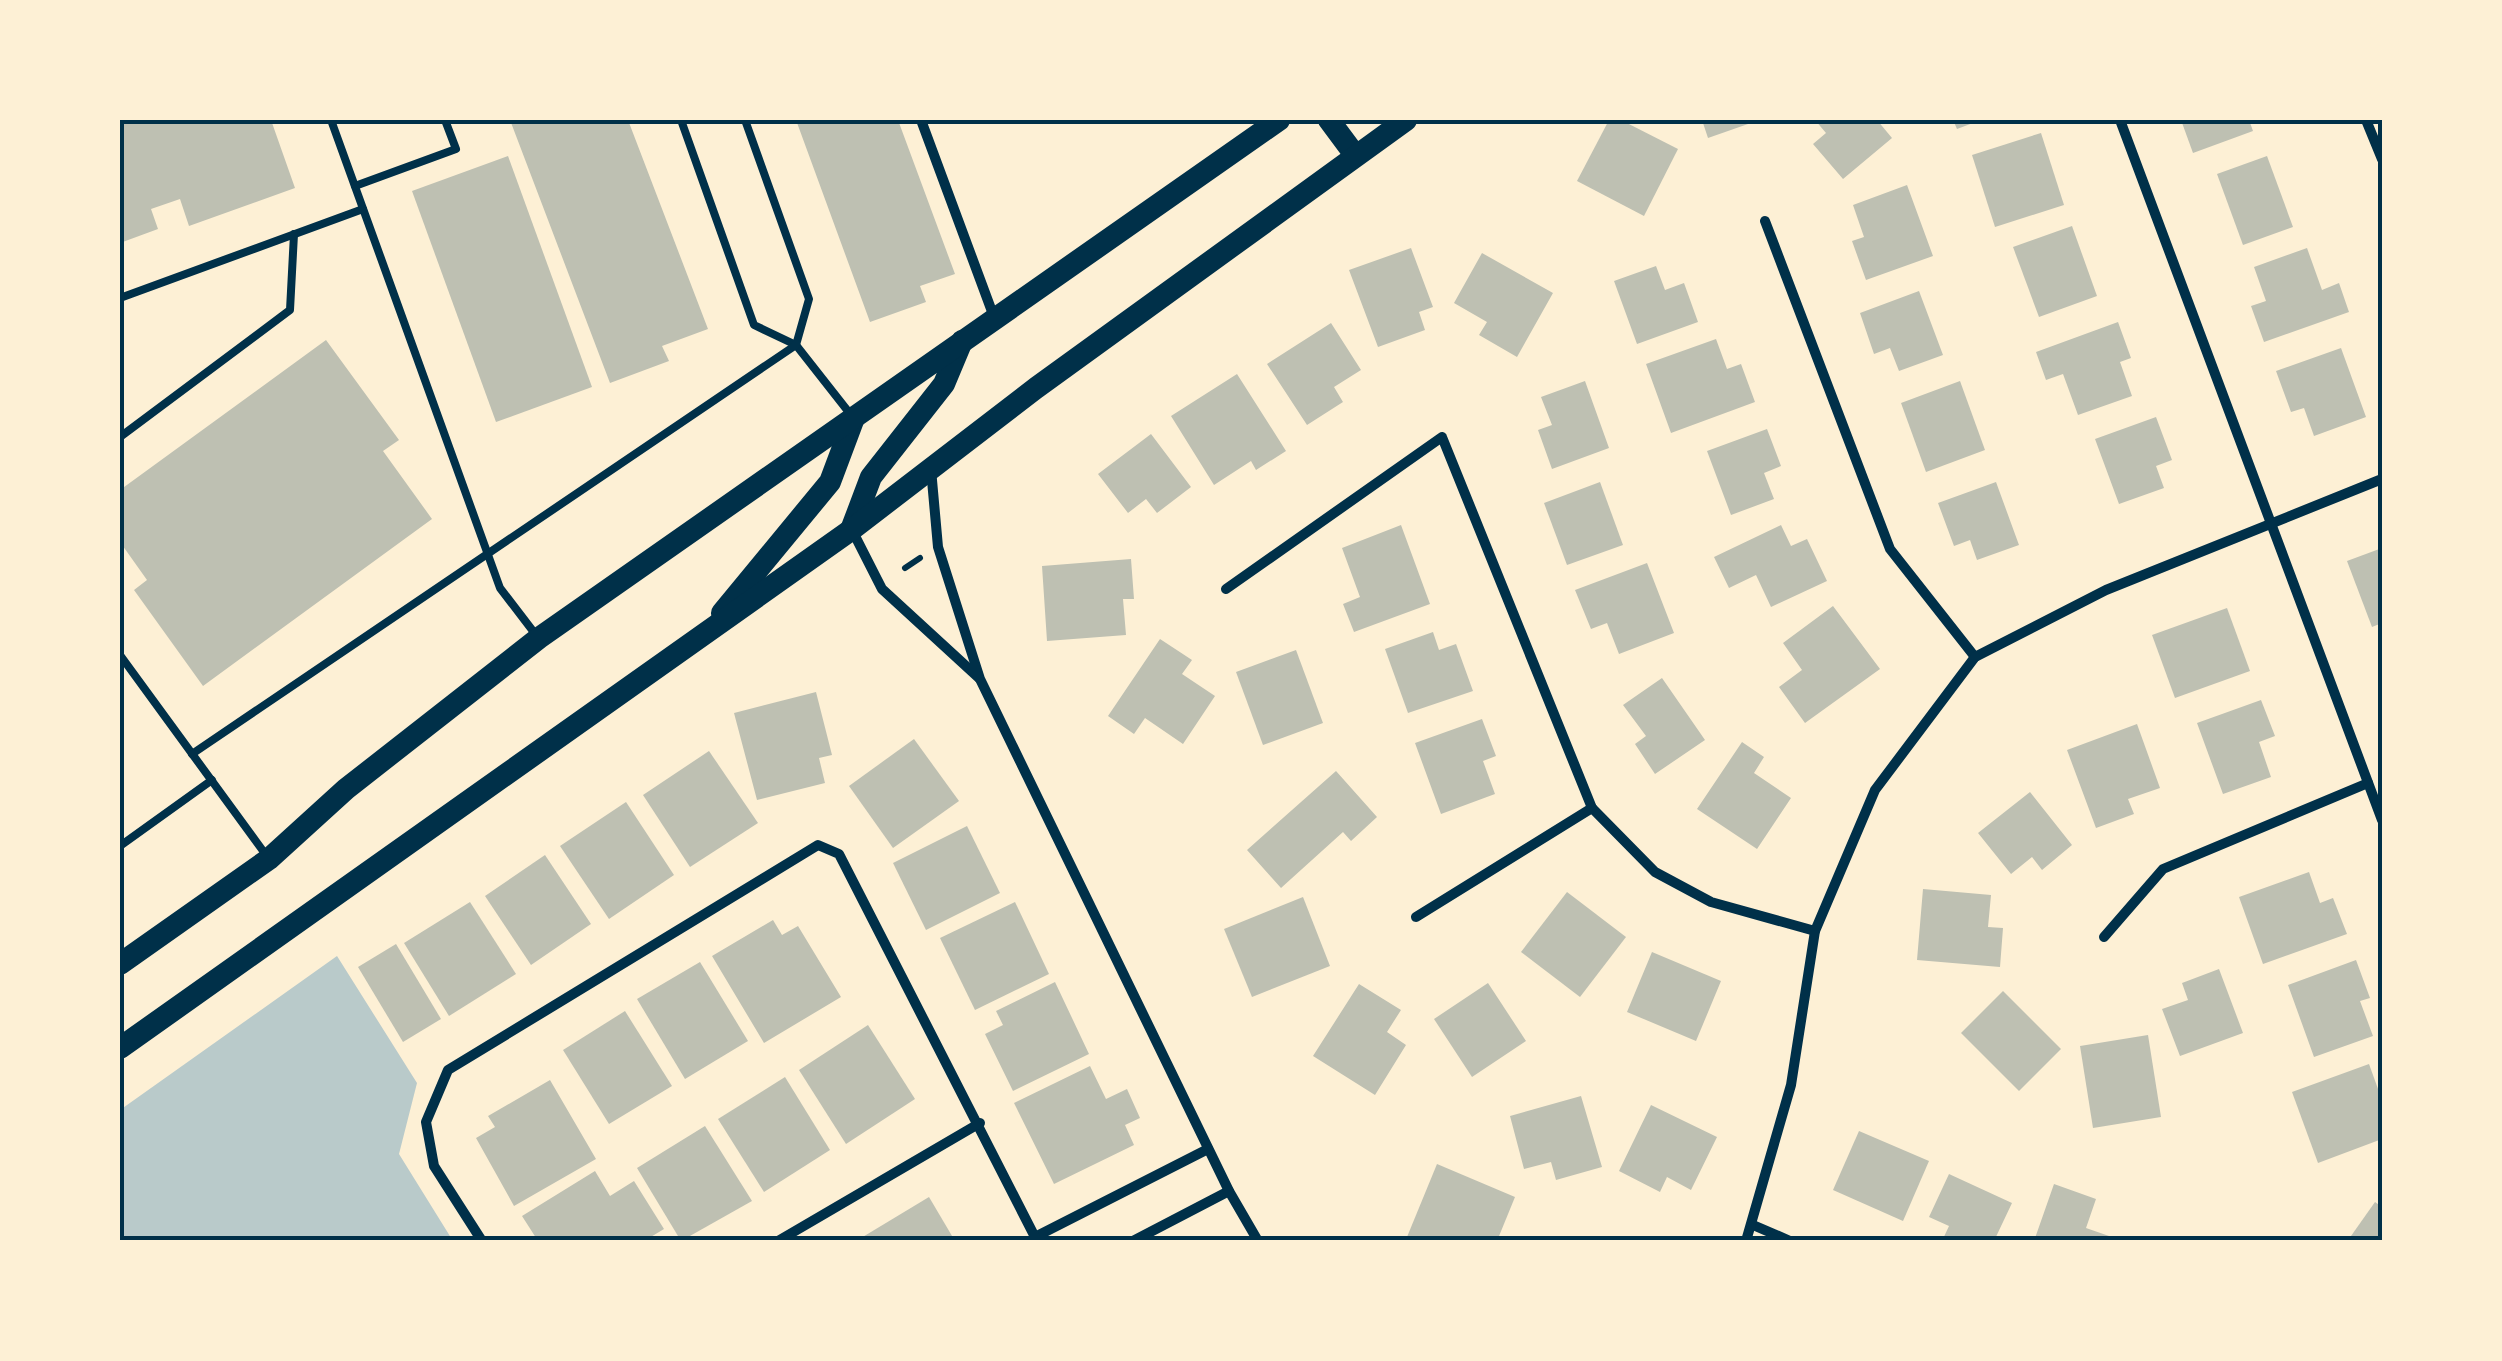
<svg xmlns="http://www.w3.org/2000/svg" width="2502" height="1361" font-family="Cabin,sans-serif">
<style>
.green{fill:#b9caca}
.building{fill:#bec0b2}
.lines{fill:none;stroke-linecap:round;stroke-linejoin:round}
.path{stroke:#003049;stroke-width:6}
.service{stroke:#003049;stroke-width:8}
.minor{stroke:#003049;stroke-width:10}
.primary{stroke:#003049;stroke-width:22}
.neatline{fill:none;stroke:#003049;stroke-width:4}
</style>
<rect width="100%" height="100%" fill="#fdf0d5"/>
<path class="green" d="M337,956L417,1083L399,1154L453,1241H120V1110Z"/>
<g class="building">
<path d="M120,120H271L295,188L189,226L180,199L151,209L158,229L120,243Z"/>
<path d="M510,120H628L708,329L662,346L669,361L610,383Z"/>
<path d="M796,120H898L955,274L920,286L926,302L870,322Z"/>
<path d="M1609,120H1621L1678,149L1644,216L1577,181Z"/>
<path d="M1702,120H1747L1748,124L1708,138Z"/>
<path d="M1815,120H1877L1892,138L1843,179L1813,144L1826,133Z"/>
<path d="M1953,120H1981L1957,129Z"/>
<path d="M2181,120H2249L2253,131L2193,153Z"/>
<path d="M2041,133L2064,205L1995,227L1972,155Z"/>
<path d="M508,156L592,387L496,422L412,191Z"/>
<path d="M2267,156L2293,227L2243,245L2217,174Z"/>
<path d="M1907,185L1933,256L1866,280L1852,241L1864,237L1853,205Z"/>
<path d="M2072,226L2097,296L2039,317L2013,247Z"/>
<path d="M1411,248L1433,307L1419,312L1425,330L1378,347L1349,270Z"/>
<path d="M2307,248L2322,290L2339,283L2349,312L2264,342L2251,306L2266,301L2254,267Z"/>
<path d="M1482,253L1553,293L1517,357L1479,335L1487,322L1454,303Z"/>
<path d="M1656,266L1665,290L1684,283L1698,322L1637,344L1614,281Z"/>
<path d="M1919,291L1943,355L1899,371L1890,348L1874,354L1860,313Z"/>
<path d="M2118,322L2131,358L2120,362L2132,396L2078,415L2063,374L2046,380L2036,352Z"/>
<path d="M1331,323L1361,370L1334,387L1343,402L1307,425L1267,364Z"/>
<path d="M1716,339L1727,369L1741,364L1755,402L1671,433L1646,364Z"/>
<path d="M326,340L399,440L383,451L432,519L203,686L134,590L147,580L120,542V490Z"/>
<path d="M2341,348L2366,417L2314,436L2304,408L2291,412L2276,371Z"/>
<path d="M1237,374L1286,451L1256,470L1251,461L1214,485L1171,416Z"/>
<path d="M1585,381L1609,448L1552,469L1538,430L1552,425L1541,397Z"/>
<path d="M1960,381L1985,450L1926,472L1901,403Z"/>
<path d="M2156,417L2172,460L2156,466L2164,488L2119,504L2095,439Z"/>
<path d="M1767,429L1781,466L1764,473L1774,499L1731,515L1707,451Z"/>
<path d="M1151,434L1191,487L1157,513L1146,499L1128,513L1098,474Z"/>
<path d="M1600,482L1623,545L1567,565L1544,503Z"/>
<path d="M1996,482L2019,545L1977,560L1970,540L1954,546L1938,503Z"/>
<path d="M1401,525L1430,604L1354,632L1343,604L1360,597L1342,548Z"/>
<path d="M1781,525L1791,546L1807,539L1827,581L1771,607L1756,575L1729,588L1714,557Z"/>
<path d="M2382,548V623L2372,627L2347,561Z"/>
<path d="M1131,559L1134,599H1123L1126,635L1047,641L1042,566Z"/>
<path d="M1647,563L1674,633L1619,654L1607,623L1591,629L1575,590Z"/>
<path d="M1833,606L1880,669L1805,723L1779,687L1802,670L1783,643Z"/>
<path d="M2227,608L2250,671L2175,698L2152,635Z"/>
<path d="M1433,632L1439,650L1456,644L1473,691L1408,713L1385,649Z"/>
<path d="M1160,639L1192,660L1182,674L1215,696L1183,744L1145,718L1134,734L1108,716Z"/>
<path d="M1296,650L1323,723L1263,745L1236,672Z"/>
<path d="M1662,678L1705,740L1655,774L1635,744L1646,736L1623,705Z"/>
<path d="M816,692L832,755L819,758L825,783L757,800L734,713Z"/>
<path d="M2261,700L2275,736L2259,742L2271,777L2223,794L2197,723Z"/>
<path d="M1482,719L1496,756L1483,761L1495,794L1441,814L1415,743Z"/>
<path d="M2137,724L2160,788L2128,799L2134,814L2096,828L2067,750Z"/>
<path d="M914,739L959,801L893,848L849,786Z"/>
<path d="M1742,742L1764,757L1754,773L1791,798L1757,849L1697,809Z"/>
<path d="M709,751L758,823L690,867L643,795Z"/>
<path d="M1336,771L1377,817L1351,841L1343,832L1281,888L1247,850Z"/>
<path d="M2030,792L2072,845L2042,870L2032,857L2011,874L1978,833Z"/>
<path d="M626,802L674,875L609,919L560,846Z"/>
<path d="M967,826L1000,893L926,930L893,863Z"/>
<path d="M545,855L591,924L531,965L485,896Z"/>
<path d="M2309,872L2320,903L2333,898L2347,934L2263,964L2239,897Z"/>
<path d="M1923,889L1991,895L1988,927L2003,928L2000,967L1917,960Z"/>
<path d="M1567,892L1626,937L1580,997L1521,952Z"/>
<path d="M1303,897L1330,966L1252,997L1224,929Z"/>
<path d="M470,902L516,974L449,1016L404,943Z"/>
<path d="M1015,902L1049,974L975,1010L940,938Z"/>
<path d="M773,920L782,935L798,926L841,997L764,1043L712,956Z"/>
<path d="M396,944L441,1019L403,1042L358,967Z"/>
<path d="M1652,952L1721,981L1696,1041L1627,1012Z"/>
<path d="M2356,960L2370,998L2360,1001L2373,1036L2314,1057L2288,985Z"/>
<path d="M700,962L748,1041L685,1079L637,999Z"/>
<path d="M2219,969L2243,1033L2180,1056L2162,1009L2188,1000L2182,983Z"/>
<path d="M1055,982L1089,1054L1013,1091L985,1034L1003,1025L996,1011Z"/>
<path d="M1488,983L1526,1041L1472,1077L1434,1019Z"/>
<path d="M1359,984L1401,1010L1387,1032L1406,1045L1375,1095L1313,1056Z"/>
<path d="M2003,991L2061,1049L2019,1091L1961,1033Z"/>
<path d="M625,1011L672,1086L609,1124L563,1050Z"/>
<path d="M868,1025L915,1099L846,1144L799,1070Z"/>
<path d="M2148,1035L2161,1117L2093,1128L2080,1046Z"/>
<path d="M2369,1064L2382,1100V1139L2318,1163L2292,1092Z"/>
<path d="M1090,1066L1106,1099L1127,1089L1140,1118L1125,1125L1134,1145L1054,1184L1014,1103Z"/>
<path d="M785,1077L830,1150L764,1192L718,1119Z"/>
<path d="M550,1080L596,1159L514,1206L476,1138L495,1127L488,1116Z"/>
<path d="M1581,1096L1602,1167L1556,1180L1551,1162L1524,1169L1510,1116Z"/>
<path d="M1651,1105L1717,1137L1691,1190L1667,1177L1660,1192L1619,1171Z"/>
<path d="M705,1126L752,1201L681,1241L637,1168Z"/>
<path d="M1859,1131L1929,1161L1903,1221L1833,1190Z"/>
<path d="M1437,1164L1515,1197L1497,1241H1418L1407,1237Z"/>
<path d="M595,1171L610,1196L634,1181L664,1229L644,1241H538L522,1216Z"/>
<path d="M1949,1174L2012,1203L1994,1241H1942L1949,1226L1929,1217Z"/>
<path d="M2054,1184L2096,1199L2086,1228L2109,1236L2108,1241H2034Z"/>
<path d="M929,1197L955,1241H862L861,1238Z"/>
<path d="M2375,1202L2382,1207V1241H2357L2351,1236Z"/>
</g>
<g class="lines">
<path class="path" d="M905,568L920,558"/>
<g class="service">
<path d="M331,120L500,588L536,635"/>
<path d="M681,120L754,325L796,345L851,415"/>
<path d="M355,186L456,149L445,120"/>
<path d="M120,298L363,209"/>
<path d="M120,437L290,310L294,234"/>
<path d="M120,655L266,855"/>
<path d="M192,754L796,345L809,299L745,120"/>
<path d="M120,846L212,780"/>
</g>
<g class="minor">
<path d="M921,120L994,317"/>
<path d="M2120,120L2382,820"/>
<path d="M2366,120L2382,159"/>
<path d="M1765,221L1890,549L1975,657"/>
<path d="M931,469L938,547L980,679L1229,1191L1258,1241"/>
<path d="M852,530L882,589L979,678"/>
<path d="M1226,589L1442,437L1592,808L1655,872L1711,902L1815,931"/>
<path d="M1416,917L1592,808"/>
<path d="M2104,937L2163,869L2368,783"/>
<path d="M1753,1225L1790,1241"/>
<path d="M1035,1237L1208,1149"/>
<path d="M482,1241L434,1166L426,1122L448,1070L818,845L839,854L1037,1241"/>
<path d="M778,1241L980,1123"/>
<path d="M1133,1241L1229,1191"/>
<path d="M1746,1241L1791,1085L1815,931L1875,790L1975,657L2106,590L2382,479"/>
</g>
<g class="primary">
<path d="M1329,120L1355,155"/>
<path d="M851,530L871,477L944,384L962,341"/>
<path d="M722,613L830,482L854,418"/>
<path d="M120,964L269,859L346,789L539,638L1279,120"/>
<path d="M120,1048L851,530L1036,388L1406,120"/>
</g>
</g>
<rect width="2502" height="1361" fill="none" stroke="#fdf0d5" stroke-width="245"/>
<rect x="122" y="122" width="2258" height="1116" class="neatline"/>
</svg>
